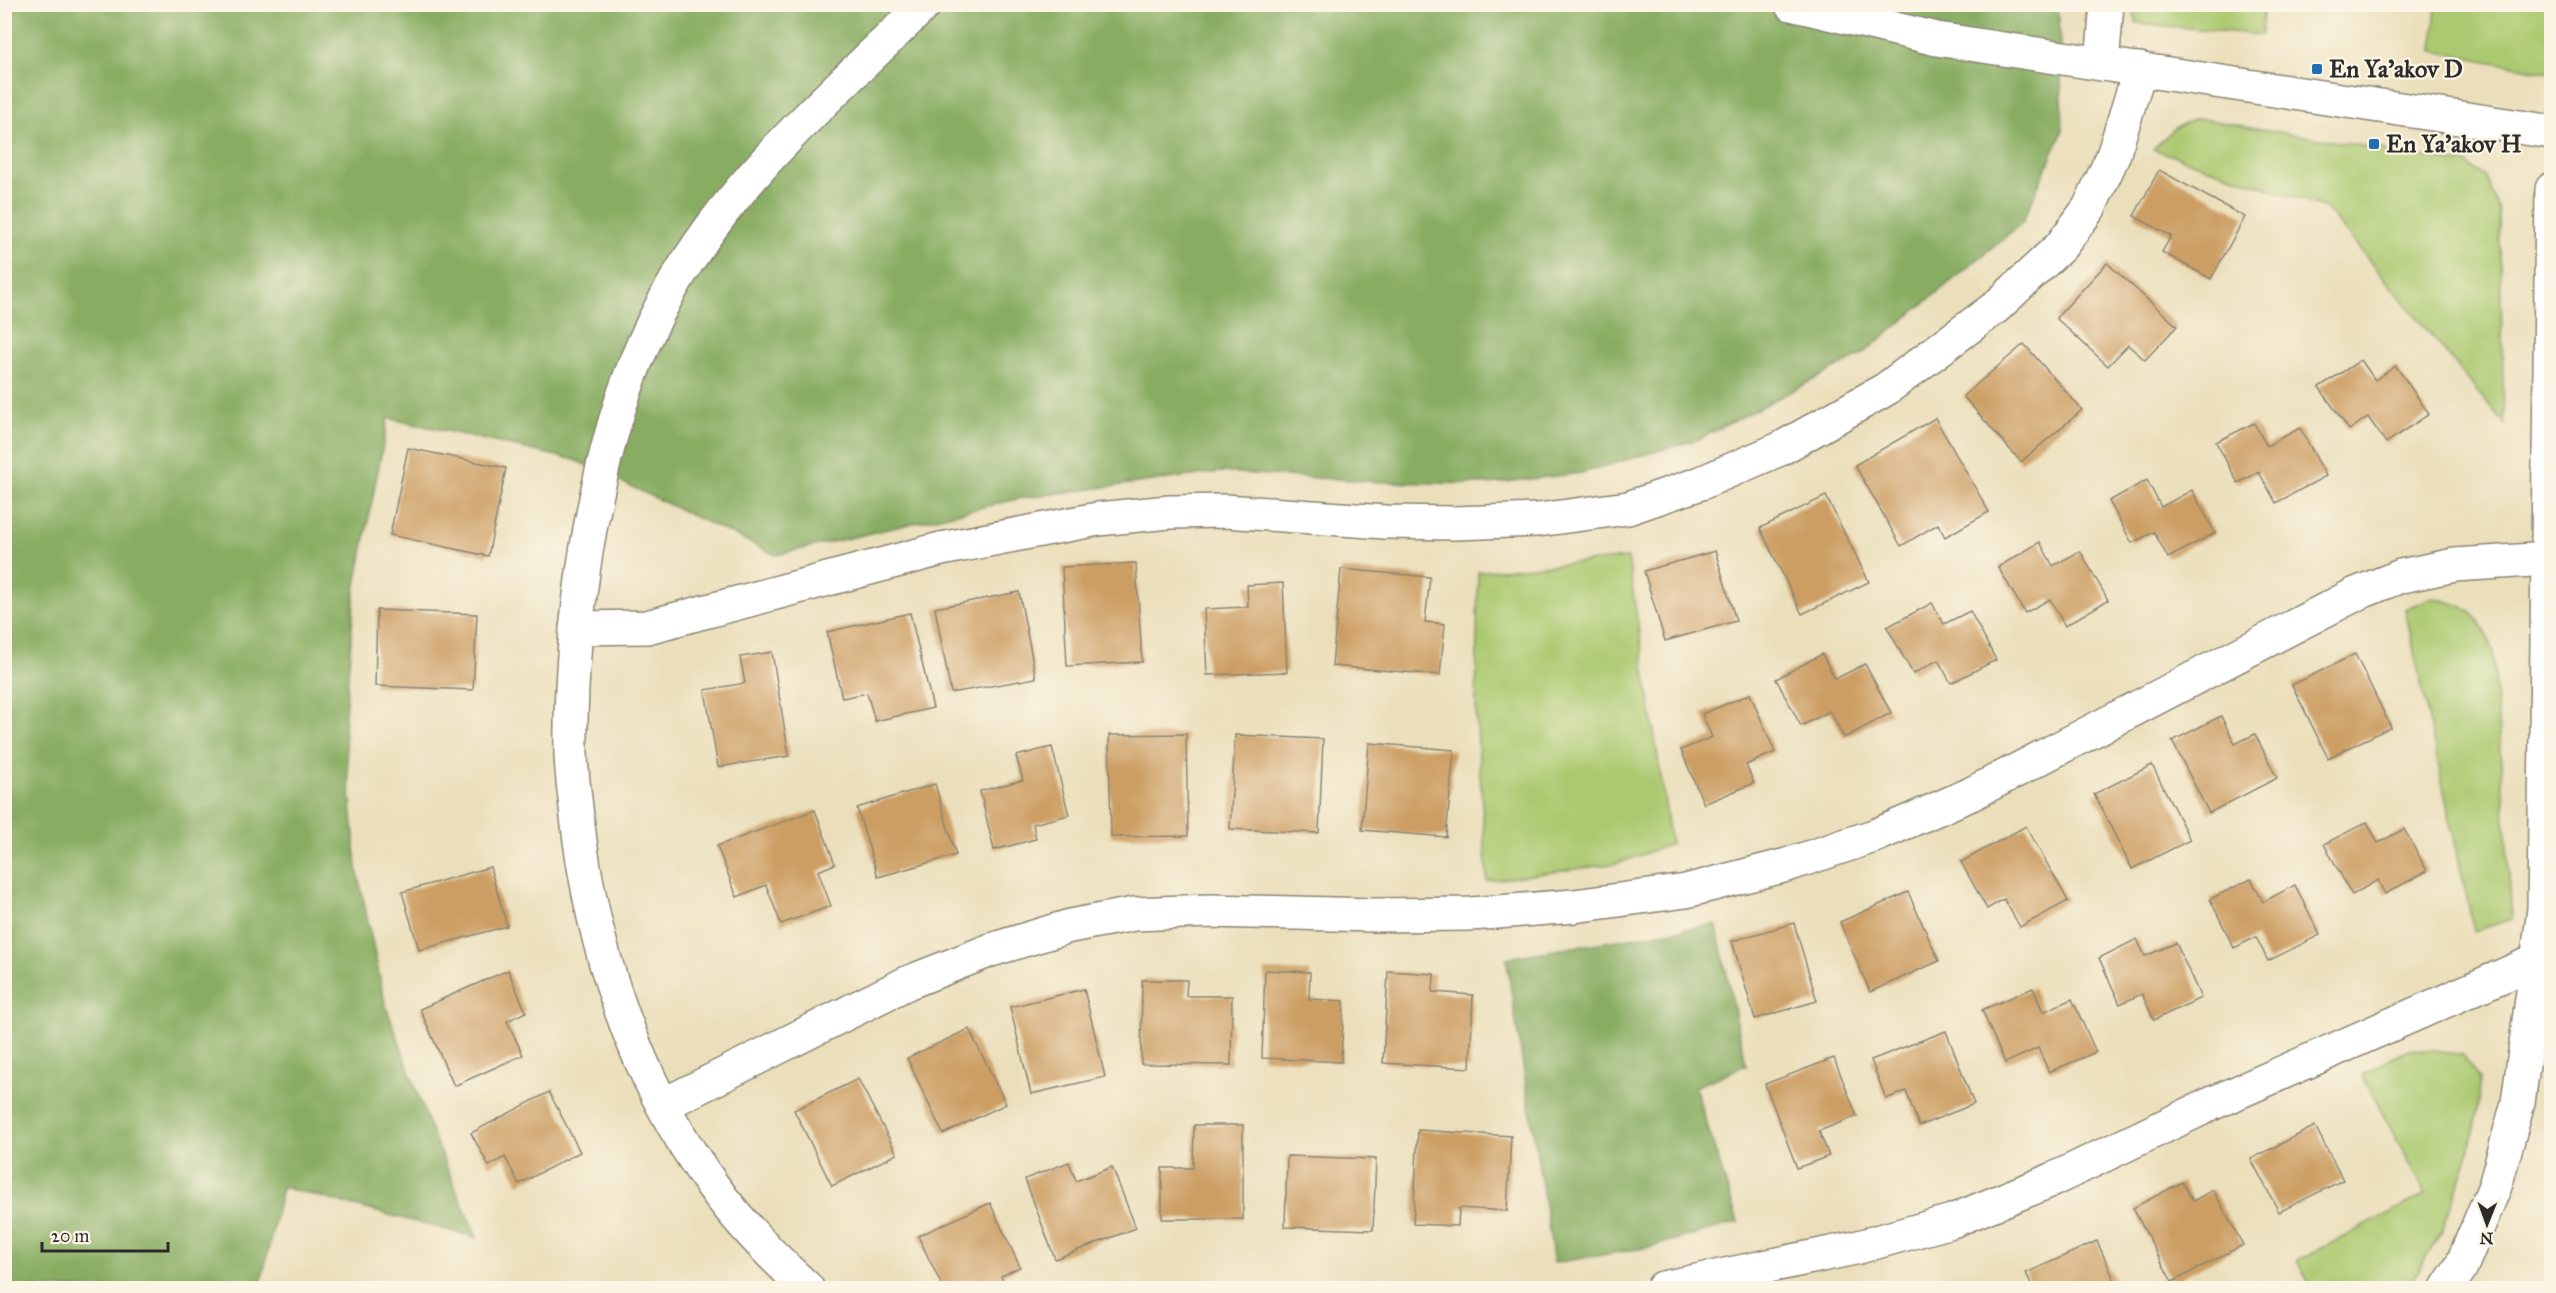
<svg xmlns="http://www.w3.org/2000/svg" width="2556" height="1293" font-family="'IM FELL Great Primer',serif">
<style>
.green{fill:#abc970;stroke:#6b7a4e;stroke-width:1.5}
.forest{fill:#88ad62;stroke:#5a6c46;stroke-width:1.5}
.building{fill:#cc9e64}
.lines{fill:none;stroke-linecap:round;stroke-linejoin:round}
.minor-casing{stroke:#8b8573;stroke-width:36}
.minor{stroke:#fff;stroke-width:33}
.poi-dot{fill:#1f6fb2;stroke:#fcf5e5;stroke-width:2}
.labels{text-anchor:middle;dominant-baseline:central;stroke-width:4.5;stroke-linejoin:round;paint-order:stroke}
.poi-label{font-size:24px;font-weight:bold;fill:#2b2b2b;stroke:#fcf5e5;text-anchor:start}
</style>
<rect width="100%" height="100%" fill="#fcf5e5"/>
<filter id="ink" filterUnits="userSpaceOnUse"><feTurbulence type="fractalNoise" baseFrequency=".0167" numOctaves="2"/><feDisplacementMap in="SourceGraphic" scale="12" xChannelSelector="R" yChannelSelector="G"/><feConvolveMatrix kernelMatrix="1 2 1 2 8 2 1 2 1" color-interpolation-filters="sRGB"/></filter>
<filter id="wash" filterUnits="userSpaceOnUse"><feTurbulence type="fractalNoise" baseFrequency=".008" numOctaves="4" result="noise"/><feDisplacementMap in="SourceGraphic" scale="24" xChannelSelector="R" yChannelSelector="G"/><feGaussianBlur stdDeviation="1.35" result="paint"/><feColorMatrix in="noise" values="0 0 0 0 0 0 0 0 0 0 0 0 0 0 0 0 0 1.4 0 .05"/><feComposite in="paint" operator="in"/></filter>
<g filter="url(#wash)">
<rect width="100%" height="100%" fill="#ebdfbb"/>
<g class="green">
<path d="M2131,5H2263L2262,35L2137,23Z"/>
<path d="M2436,5H2551V73L2433,51Z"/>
<path d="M2197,118L2466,164L2484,175L2499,211L2504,423L2326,208L2153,149L2175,128Z"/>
<path d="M1628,558L1671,844L1619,863L1487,881L1476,712L1478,572Z"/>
<path d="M2430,598C2469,604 2479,613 2493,650L2512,919L2474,931L2405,609Z"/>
<path d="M2408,1049L2436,1050L2463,1055L2479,1079L2478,1109L2468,1157L2442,1231L2408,1288H2312L2297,1261L2426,1194L2362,1075Z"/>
</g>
<g class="forest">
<path d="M5,5H2055L2059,17L2063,130L2022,223L1861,355L1699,439L1581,473L1489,484L1381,482L1221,472L1022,498L776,555L575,460L388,418L355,590L344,727L357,869L385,1003L430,1128L477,1238L282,1187L260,1288H5Z"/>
<path d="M1716,924L1746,1065L1695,1087L1738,1222L1650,1247L1554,1263L1506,958Z"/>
</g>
<g id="blocks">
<g class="building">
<path d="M2159,170L2245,217L2211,279L2162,252L2171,236L2134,216Z"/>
<path d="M2107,263L2177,326L2145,360L2128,345L2108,366L2056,318Z"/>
<path d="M2024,344L2082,410L2021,462L1963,396Z"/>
<path d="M2361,360L2375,380L2396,366L2429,414L2386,443L2368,417L2349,430L2319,387Z"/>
<path d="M1935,418L1989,512L1945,537L1938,524L1901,546L1855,465Z"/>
<path d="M2254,423L2267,446L2300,428L2326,476L2276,503L2259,472L2238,483L2216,442Z"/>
<path d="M408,448L506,468L488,556L390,535Z"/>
<path d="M2147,480L2161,507L2192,490L2215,533L2168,558L2154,532L2132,543L2109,501Z"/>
<path d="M1826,496L1869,582L1802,614L1760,528Z"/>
<path d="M2040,542L2053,566L2080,551L2108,600L2065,626L2050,599L2025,613L1998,567Z"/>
<path d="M1715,551L1736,621L1665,641L1644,571Z"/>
<path d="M1136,563L1142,662L1067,666L1062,567Z"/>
<path d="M1341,569L1430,577L1425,622L1445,624L1440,675L1332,666Z"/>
<path d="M1283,583L1287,672L1207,675L1204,609L1248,607L1247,585Z"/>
<path d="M1019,592L1036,678L951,693L935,608Z"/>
<path d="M1932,603L1944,624L1970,611L1996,660L1951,683L1938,660L1913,674L1887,627Z"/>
<path d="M377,610L477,614L473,690L375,686Z"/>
<path d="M910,613L933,708L875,721L867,693L842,698L827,632Z"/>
<path d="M772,652L789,756L718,767L705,690L745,683L740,657Z"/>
<path d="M1822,654L1835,679L1865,664L1891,713L1844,738L1830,711L1801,726L1776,679Z"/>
<path d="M2355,654L2391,727L2328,758L2292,685Z"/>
<path d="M1750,694L1775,752L1746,765L1754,783L1704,804L1681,750L1712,737L1702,714Z"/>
<path d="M2221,716L2235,744L2255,734L2277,778L2209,813L2172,741Z"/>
<path d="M1186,734L1188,836L1111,837L1109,735Z"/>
<path d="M1235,735L1323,739L1319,833L1230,829Z"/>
<path d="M1369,743L1454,750L1446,837L1362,830Z"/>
<path d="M1052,747L1069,815L1033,824L1036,839L994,850L980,791L1023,780L1016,756Z"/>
<path d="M2152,765L2190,840L2132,869L2094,794Z"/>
<path d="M935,784L956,855L878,877L857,808Z"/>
<path d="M815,810L835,864L818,871L831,906L781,924L766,885L737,897L717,846Z"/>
<path d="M2367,822L2378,843L2404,829L2427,871L2385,894L2378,880L2352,895L2324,844Z"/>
<path d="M2026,826L2068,901L2020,927L2004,899L1987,909L1961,862Z"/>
<path d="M490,867L507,926L419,950L402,892Z"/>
<path d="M2251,879L2263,902L2295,885L2320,935L2268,961L2256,937L2234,948L2210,899Z"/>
<path d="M1908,892L1939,961L1870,992L1840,922Z"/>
<path d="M1794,923L1817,1001L1755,1019L1732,941Z"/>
<path d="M2137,939L2145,956L2176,943L2201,998L2154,1020L2142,994L2120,1004L2099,958Z"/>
<path d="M508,970L526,1012L507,1021L523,1055L454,1086L420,1009Z"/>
<path d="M1265,970L1310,972L1309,999L1344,1001L1341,1062L1262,1058Z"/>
<path d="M1388,971L1434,974L1433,992L1473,995L1470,1068L1383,1063Z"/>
<path d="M1142,980H1187L1186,996H1232L1231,1065L1141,1064Z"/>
<path d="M2033,988L2043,1012L2072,999L2096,1052L2049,1072L2038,1048L2005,1063L1982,1010Z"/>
<path d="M1084,989L1105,1077L1031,1094L1010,1007Z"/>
<path d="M969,1029L1006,1104L943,1134L907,1058Z"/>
<path d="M1946,1031L1974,1104L1919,1126L1906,1091L1886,1099L1871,1060Z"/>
<path d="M1834,1058L1857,1116L1819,1131L1829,1156L1797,1168L1765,1084Z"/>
<path d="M858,1079L897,1154L832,1186L794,1110Z"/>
<path d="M549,1092L580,1152L519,1184L505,1157L489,1166L471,1133Z"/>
<path d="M1194,1125H1243V1219H1162V1168H1193Z"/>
<path d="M2315,1126L2343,1180L2279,1212L2251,1159Z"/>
<path d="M1418,1130L1511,1136L1507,1211L1459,1208L1458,1226L1413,1224Z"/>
<path d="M1287,1156L1376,1159L1373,1230L1285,1227Z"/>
<path d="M1069,1162L1076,1181L1112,1167L1136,1228L1055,1259L1025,1179Z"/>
<path d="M2182,1182L2193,1201L2213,1190L2243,1245L2172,1282L2133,1208Z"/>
<path d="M990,1203L1020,1267L1001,1276L1007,1288H943L918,1236Z"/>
<path d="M2097,1241L2118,1288H2033L2026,1273Z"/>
<path d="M2552,1274V1288H2543Z"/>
</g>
</g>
</g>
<g filter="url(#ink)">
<use href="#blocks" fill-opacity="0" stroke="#8b8573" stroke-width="1.5"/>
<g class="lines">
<g class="minor-casing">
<g id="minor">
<path d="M1791,4L1937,39L2552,132"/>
<path d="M2102,64L2107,4"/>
<path d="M576,628L647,627L941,549L1098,519L1169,512L1225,511L1385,522L1454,523L1538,520L1628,508L1701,483L1780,449L1886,389L1996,307L2061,246L2089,208L2113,156L2140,69"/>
<path d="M663,1105L907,983L991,950L1070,926L1134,914L1209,911L1375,915L1471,914L1574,906L1686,891L1787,865L1877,835L1971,794L2356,594L2401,576L2455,565L2548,559"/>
<path d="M807,1288C773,1257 740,1224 713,1186C634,1078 592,948 577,817C575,795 571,773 571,751C570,682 576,614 587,546C603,452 626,365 675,282C738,174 836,91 925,4"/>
<path d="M1663,1288L1855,1248L1952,1221L2052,1180L2211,1104L2552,954"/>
<path d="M2447,1288L2461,1267L2495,1186L2518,1103L2544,909L2552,189"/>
</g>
</g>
<use href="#minor" class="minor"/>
</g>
</g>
<g class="poi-dot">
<rect x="2311" y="63" width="12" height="12" rx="3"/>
<rect x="2368" y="138" width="12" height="12" rx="3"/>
</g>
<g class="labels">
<g class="poi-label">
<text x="2329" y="69">En Ya'akov D</text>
<text x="2386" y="144">En Ya'akov H</text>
</g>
</g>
<rect width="2556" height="1293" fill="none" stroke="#fcf5e5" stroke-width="24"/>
<g transform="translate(2487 1224) rotate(181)" stroke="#fcf5e5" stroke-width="4.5" paint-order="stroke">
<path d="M0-4.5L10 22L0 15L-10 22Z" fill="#2b2b2b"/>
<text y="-9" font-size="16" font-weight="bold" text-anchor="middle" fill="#2b2b2b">N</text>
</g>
<path d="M42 1242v9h126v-9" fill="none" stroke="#2b2b2b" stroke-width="3"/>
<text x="51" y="1242" font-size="18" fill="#2b2b2b" stroke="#fcf5e5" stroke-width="4.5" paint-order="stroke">20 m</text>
</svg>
